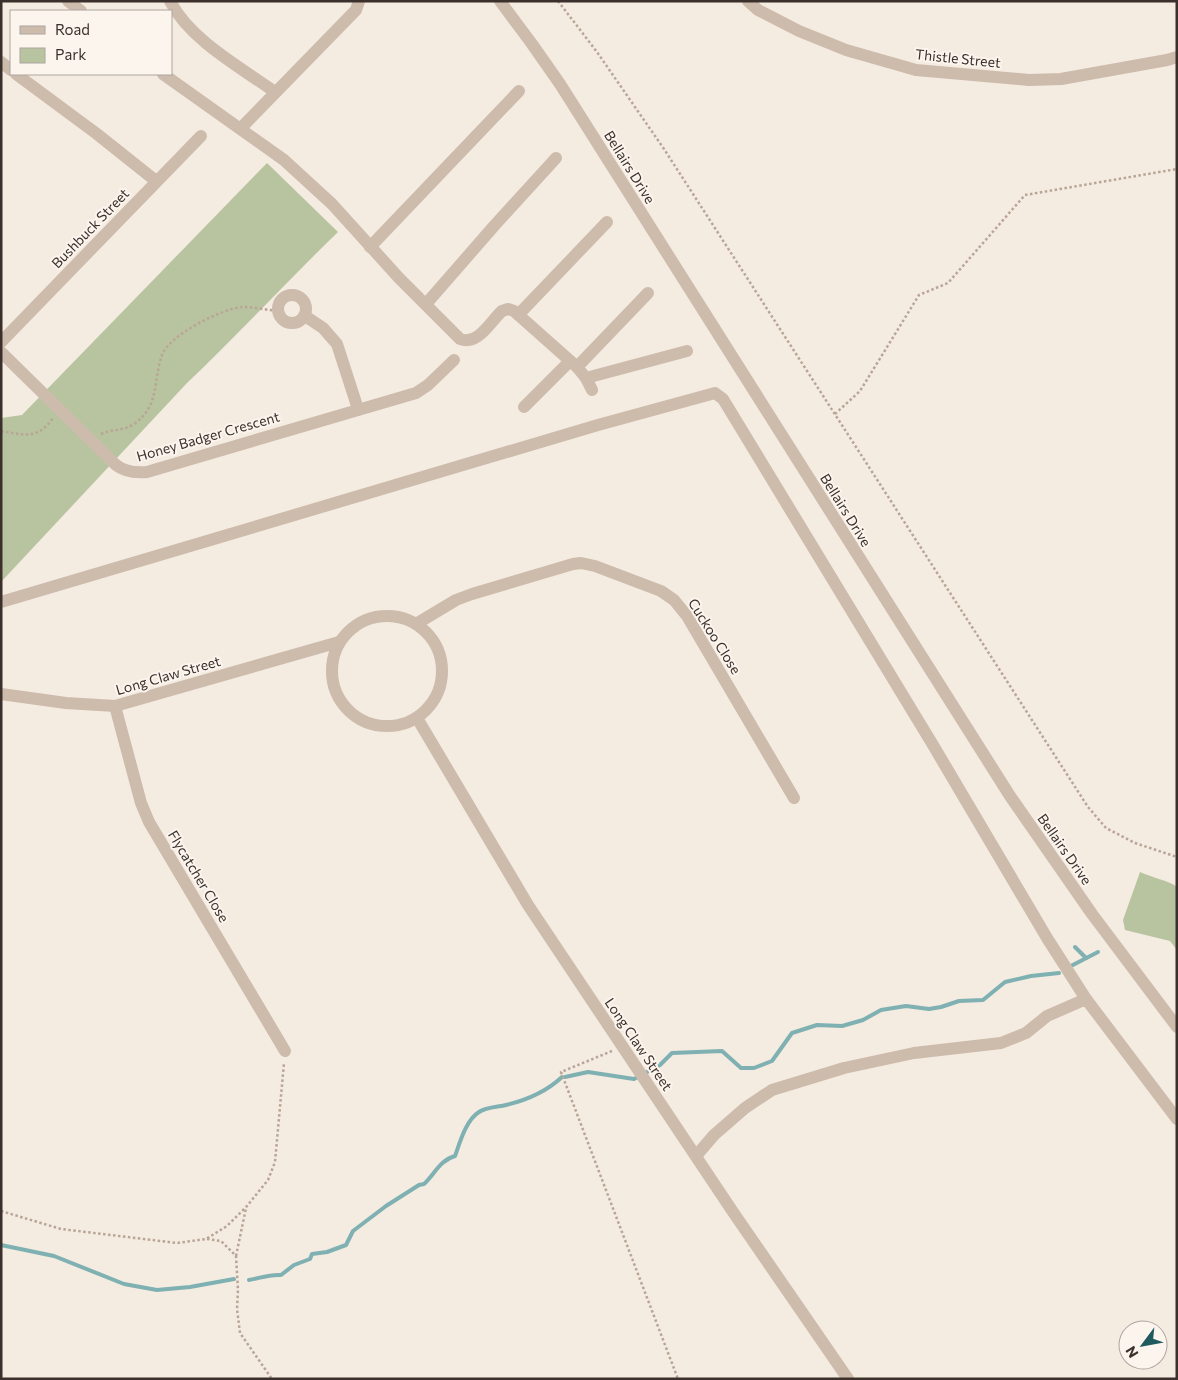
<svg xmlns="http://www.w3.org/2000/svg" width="1178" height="1380" font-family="Commissioner,sans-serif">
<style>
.green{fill:#b8c4a0}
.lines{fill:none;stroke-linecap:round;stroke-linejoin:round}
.stream{stroke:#7fb0b2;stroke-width:4}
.path{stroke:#b9a596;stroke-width:2.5;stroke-dasharray:2.5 2.5;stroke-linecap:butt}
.minor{stroke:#cdbbac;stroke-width:12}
.labels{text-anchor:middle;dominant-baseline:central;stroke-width:4;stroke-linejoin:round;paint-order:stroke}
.street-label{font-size:14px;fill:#3b302b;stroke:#fbf5ee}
</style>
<rect width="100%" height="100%" fill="#f4ebe1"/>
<g class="green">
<path d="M267,163L338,232C287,281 239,334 187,383L1,582V418L22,415Z"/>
<path d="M1140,872C1148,876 1172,882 1177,887V950L1170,941L1125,930L1123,920Z"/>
</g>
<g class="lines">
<g class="stream">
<path d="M1075,947L1086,958"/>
<path d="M1069,967L1098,952"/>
<path d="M565,1077L588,1072L634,1079L660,1065L672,1053L722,1051L741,1068H754L772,1061L792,1033L817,1025L842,1026L863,1020L881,1010L906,1006L929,1009L941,1007L959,1001L983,1000L1005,982L1031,976L1059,973"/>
<path d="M1,1245L54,1256L124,1284L157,1290L190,1287L234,1279"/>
<path d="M249,1280C260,1278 270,1274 281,1275L294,1265L310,1259L312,1254L327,1252L346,1245L353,1231L386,1206L419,1185L424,1184C434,1175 440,1160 455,1156C460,1142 466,1120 479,1112C486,1107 498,1107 506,1105C527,1100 546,1092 562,1077"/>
</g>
<g class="path">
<path d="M558,1L597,52L664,149L1088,807L1106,828L1135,843L1177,857"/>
<path d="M835,414L860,391L919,295L948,283L1025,195L1177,169"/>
<path d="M1,431C25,435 37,440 53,418"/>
<path d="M101,434C112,429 124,431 134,424C160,406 153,380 162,355C169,335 223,308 243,307C254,307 267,310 278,311"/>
<path d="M612,1051L561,1072L678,1379"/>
<path d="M1,1211L61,1229L177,1243L206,1239L227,1226L247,1206L268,1180L275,1162L284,1063"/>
<path d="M207,1239L221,1241L236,1256L238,1290L237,1309L240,1333L272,1379"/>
<path d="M236,1256L246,1208"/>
</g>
<g class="minor">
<path d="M68,1L81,11"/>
<path d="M170,1C190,40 240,67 275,92"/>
<path d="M500,1L532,44L560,84L1010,796L1092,914L1177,1027"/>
<path d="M748,1L758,10L799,31L846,50L916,70L1029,80L1061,79L1167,60L1177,57"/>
<path d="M1,62L11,70"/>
<path d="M16,74L97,134L156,181"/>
<path d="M163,74L284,160L332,204L399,278L460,339C478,346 490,322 502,311L508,309L514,311L577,367L586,378L592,390"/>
<path d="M241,128L356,10L359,1"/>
<path d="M370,247L519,91"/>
<circle cx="292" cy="309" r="14"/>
<path d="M426,304L494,226L556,158"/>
<path d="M519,314L607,222"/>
<path d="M305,316L323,328L337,344L358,409"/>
<path d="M1,342L201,136"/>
<path d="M1,352L116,465C125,472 136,473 147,472L416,393L428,385L454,360"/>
<path d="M577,367L648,293"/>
<path d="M586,378L687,351"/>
<path d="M524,407L570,361"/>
<path d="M1,602L598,425L715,393L723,399L933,745L1047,938L1086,999"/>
<circle cx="387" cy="671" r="55"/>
<path d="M416,624L456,600L472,594L573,564L581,563L595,566L661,591L674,600L687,616L794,798"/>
<path d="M1,694L66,703L115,706L339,642"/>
<path d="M115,706L141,803L149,822L285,1051"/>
<path d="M417,718L528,905L733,1212L848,1379"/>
<path d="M696,1156L714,1135L745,1108L772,1090L844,1068L914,1053L1001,1043L1026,1033L1047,1016L1086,999L1177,1119"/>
</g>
</g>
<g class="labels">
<g class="street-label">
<text transform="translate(958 58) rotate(6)">Thistle Street</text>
<text transform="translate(630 167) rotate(58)">Bellairs Drive</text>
<text transform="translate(90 228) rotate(-46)">Bushbuck Street</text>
<text transform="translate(208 436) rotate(-16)">Honey Badger Crescent</text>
<text transform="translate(846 510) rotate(58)">Bellairs Drive</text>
<text transform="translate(715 636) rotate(58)">Cuckoo Close</text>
<text transform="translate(168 675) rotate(-16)">Long Claw Street</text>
<text transform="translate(1065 849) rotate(55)">Bellairs Drive</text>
<text transform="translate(199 876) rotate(59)">Flycatcher Close</text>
<text transform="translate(639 1044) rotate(56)">Long Claw Street</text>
</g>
</g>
<rect width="1178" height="1380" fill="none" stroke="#3b302b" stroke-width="5"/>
<rect x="10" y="10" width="162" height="65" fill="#fbf5ee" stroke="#aea6a0"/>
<rect x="20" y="26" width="25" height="8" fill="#cdbbac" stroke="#aea6a0"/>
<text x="55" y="35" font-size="15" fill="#3b302b">Road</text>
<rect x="20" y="48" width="25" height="15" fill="#b8c4a0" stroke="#aea6a0"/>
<text x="55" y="60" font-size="15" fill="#3b302b">Park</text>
<g transform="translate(1143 1345) rotate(238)"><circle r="24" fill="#fbf5ee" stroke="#aea6a0"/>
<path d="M0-4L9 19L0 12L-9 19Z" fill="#1f5a5e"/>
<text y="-8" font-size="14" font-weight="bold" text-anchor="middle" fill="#3b302b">N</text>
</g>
</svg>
